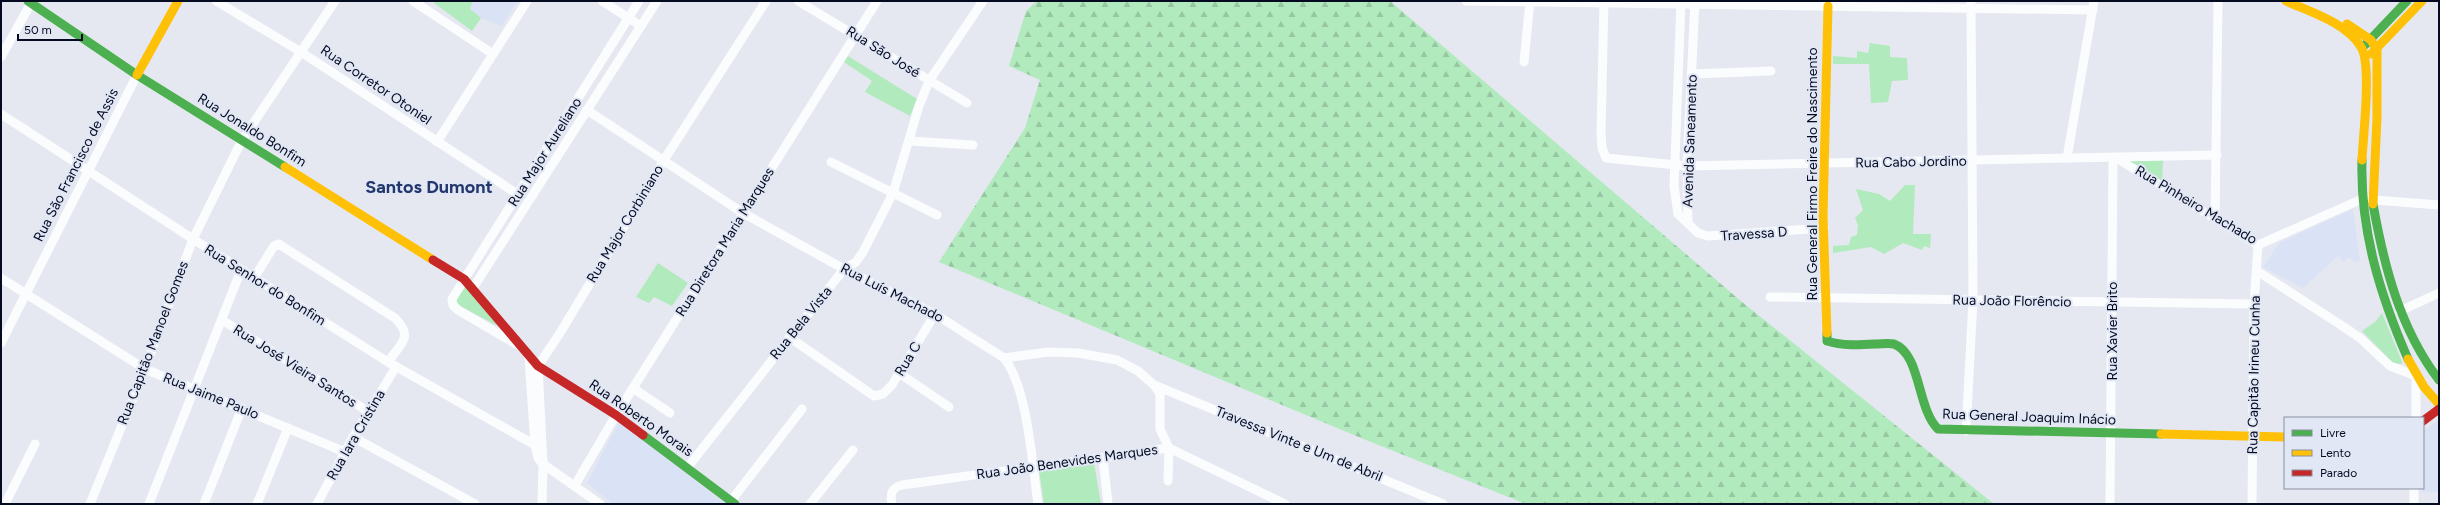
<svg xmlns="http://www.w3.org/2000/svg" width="2440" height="505" font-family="Figtree,sans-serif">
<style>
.built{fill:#dae2f6}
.green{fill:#b1eabd}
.forest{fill:url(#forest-firs)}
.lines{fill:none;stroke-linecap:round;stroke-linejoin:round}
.street{stroke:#fbfcfd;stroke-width:9}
.fast{stroke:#4caf50;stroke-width:9}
.slow{stroke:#ffc107;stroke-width:9}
.jam{stroke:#c62828;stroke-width:9}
.labels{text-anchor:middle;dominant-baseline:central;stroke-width:4;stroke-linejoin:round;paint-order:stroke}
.street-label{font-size:14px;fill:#040a20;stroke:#e1e7f4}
.district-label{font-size:18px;font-weight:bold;fill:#23376c;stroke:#e1e7f4}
</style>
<defs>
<pattern id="forest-firs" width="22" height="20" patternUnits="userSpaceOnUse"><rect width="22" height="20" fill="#b1eabd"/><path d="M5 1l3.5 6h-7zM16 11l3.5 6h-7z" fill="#97c7a2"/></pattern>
</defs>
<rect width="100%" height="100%" fill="#e5e8f0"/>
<g class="built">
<path d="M473,1H517L502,26L481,18L470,9Z"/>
<path d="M2353,209L2360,260L2356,263L2349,257L2344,262L2338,256L2303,288L2263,267L2279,243Z"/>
<path d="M2438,421L2439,492H2422L2424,430Z"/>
<path d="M619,422L726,504H613L587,483Z"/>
</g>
<g class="green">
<path d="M435,1H473L470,9L481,18L472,31L434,3Z"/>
<path d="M1870,43L1890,46V57L1907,58L1908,80L1892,81L1888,102L1871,103L1869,64H1833V56L1857,58V51L1868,53Z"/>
<path d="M848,56L917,99L910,116L865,92L872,81L844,62Z"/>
<path d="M2163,160L2162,183L2127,161Z"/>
<path d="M1905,185H1915L1913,234H1931L1930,248L1924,246L1922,250L1903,243L1884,254L1871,247L1833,253V246L1849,245L1851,237L1857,235L1858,225L1855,218L1863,210L1856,189L1879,194L1890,201Z"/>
<path d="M658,263L688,283L672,306L654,297L649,303L636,297Z"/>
<path d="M464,282L498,326L458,305L455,300Z"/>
<path d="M2382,313L2402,362V364L2393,363L2362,331L2376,321Z"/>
<path d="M1094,463L1101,504H1044L1039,470Z"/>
</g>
<path class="forest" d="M1037,1H1390L1742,302L1994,504H1526L1366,440L939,262L1025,128L1040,80L1009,66L1026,11Z"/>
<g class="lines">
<g class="street">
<path d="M216,1L301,52L519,195"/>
<path d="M413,1L493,54"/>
<path d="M602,1L641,26"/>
<path d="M798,1L967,103"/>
<path d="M1466,1L2093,10"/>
<path d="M1604,1L1601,132L1602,148L1606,158L1687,166L2217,155"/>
<path d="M1681,1L1674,186L1678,214L1698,233L1708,236L1824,228"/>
<path d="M1,57L31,3"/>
<path d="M1524,62L1530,1"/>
<path d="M1692,74L1771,71"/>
<path d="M587,110L743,213L844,269L935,314L1004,358L1048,352L1078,353L1117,360L1138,371L1154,385L1160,394V429L1169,448L1168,481"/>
<path d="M1,114L193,239L388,362L535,445"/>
<path d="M910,141L973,145"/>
<path d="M437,142L527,1"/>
<path d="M2067,158L2094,1"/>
<path d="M2118,159L2258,245"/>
<path d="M831,162L937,215"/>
<path d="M2215,219L2218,1"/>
<path d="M1688,222L1687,166L1695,1"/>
<path d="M2258,245L2362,199L2439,205"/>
<path d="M2257,271L2344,327L2360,338L2390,366L2416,376"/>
<path d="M1,278L145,369L345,452"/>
<path d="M254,278L274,246L279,244L285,248L395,318C414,337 401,343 388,362"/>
<path d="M473,288L657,1"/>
<path d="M1770,297L2254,304"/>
<path d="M2400,311L2439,293"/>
<path d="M222,320L369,412"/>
<path d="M789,337L874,396L883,394L892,385L935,314"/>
<path d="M1,343L137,75"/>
<path d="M516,344L458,310L453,305L452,299L639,1"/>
<path d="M529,358L535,445L538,458L543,464L600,504"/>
<path d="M1004,358C1028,388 1032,464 1038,504"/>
<path d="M899,373L949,407"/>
<path d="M1154,385L1443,504"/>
<path d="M633,388L670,413"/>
<path d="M2416,418V376"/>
<path d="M1966,431L1973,300L1971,1"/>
<path d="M353,437L475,504"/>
<path d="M1103,458L1108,504"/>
<path d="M687,468L844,269L856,262L863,252L893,193L919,106L929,81L983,1"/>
<path d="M575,485L616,415L877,1"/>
<path d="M731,501L802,409"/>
<path d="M5,504L35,444"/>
<path d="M90,504L145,369L193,239L242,140L335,1"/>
<path d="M149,504L241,270"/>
<path d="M204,504L242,408"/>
<path d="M257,504L288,428"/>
<path d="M317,504L353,437L396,367"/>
<path d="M542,504L543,464L538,366L560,333L664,160L766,1"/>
<path d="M810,504L853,450"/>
<path d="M892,504C890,494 891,488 902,485L1169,448L1285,504"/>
<path d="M2110,504L2113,159"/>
<path d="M2252,504L2254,304L2258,245"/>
<path d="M2414,504V488"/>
</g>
<g class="fast">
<path d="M28,1L137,75L285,167"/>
<path d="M2365,45L2407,1"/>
<path d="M2362,160C2360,230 2380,295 2408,359"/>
<path d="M2373,204C2384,266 2400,329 2439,380"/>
<path d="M1827,333V341C1843,346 1859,345 1875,344C1881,344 1889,343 1894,344C1921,354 1917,409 1938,429L2161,434"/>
<path d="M643,435L735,504"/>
</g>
<g class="slow">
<path d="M2286,1C2310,12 2347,23 2361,47C2372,64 2363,137 2362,160"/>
<path d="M2347,24L2371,40L2377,50V118L2373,204"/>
<path d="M2371,54L2422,1"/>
<path d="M137,75L178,1"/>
<path d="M285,167L433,260"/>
<path d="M1827,333L1823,216L1828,6"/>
<path d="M2408,359L2424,387L2439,404"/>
<path d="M2161,434L2285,437"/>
</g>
<g class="jam">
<path d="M433,260L464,279L538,366L616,415L643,435"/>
<path d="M2423,421L2439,409"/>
</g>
</g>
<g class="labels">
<g class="street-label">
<text transform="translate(883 52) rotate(32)">Rua São José</text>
<text transform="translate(376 85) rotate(34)">Rua Corretor Otoniel</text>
<text transform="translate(252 130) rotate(32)">Rua Jonaldo Bonfim</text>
<text transform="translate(1690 141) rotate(-88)">Avenida Saneamento</text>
<text transform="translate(545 152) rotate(-58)">Rua Major Aureliano</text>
<text transform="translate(1911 162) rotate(-1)">Rua Cabo Jordino</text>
<text transform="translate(76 165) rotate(-63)">Rua São Francisco de Assis</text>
<text transform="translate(1812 174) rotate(-90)">Rua General Firmo Freire do Nascimento</text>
<text transform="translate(2196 205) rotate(31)">Rua Pinheiro Machado</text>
<text transform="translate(625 224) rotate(-59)">Rua Major Corbiniano</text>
<text transform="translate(1754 234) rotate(-4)">Travessa D</text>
<text transform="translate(725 242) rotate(-58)">Rua Diretora Maria Marques</text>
<text transform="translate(265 285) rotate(32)">Rua Senhor do Bonfim</text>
<text transform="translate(892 293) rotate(27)">Rua Luís Machado</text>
<text transform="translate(2012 301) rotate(1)">Rua João Florêncio</text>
<text transform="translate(801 323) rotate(-51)">Rua Bela Vista</text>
<text transform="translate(2112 331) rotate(-90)">Rua Xavier Brito</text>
<text transform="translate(153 343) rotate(-69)">Rua Capitão Manoel Gomes</text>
<text transform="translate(908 359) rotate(-59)">Rua C</text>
<text transform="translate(295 366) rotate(32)">Rua José Vieira Santos</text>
<text transform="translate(2254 375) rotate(-89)">Rua Capitão Irineu Cunha</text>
<text transform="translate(211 396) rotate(22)">Rua Jaime Paulo</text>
<text transform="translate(2029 417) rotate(2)">Rua General Joaquim Inácio</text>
<text transform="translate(641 418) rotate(35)">Rua Roberto Morais</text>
<text transform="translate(356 435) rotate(-60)">Rua Iara Cristina</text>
<text transform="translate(1299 444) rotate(22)">Travessa Vinte e Um de Abril</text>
<text transform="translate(1067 462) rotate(-8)">Rua João Benevides Marques</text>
</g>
<g class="district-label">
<text x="429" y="187">Santos Dumont</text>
</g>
</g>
<rect width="2440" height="505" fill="none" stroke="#040a20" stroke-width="4"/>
<rect x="2284" y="417" width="140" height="72" fill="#e1e7f4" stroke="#898f9f"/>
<rect x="2292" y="430" width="20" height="6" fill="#4caf50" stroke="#898f9f"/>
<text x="2320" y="437" font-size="12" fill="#040a20">Livre</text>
<rect x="2292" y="450" width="20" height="6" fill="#ffc107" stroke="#898f9f"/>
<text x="2320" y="457" font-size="12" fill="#040a20">Lento</text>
<rect x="2292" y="470" width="20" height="6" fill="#c62828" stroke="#898f9f"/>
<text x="2320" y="477" font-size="12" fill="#040a20">Parado</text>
<path d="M18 34v6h64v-6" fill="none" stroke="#040a20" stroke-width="2"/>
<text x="24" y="34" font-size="12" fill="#040a20" stroke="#e1e7f4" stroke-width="3" paint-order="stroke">50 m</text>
</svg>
